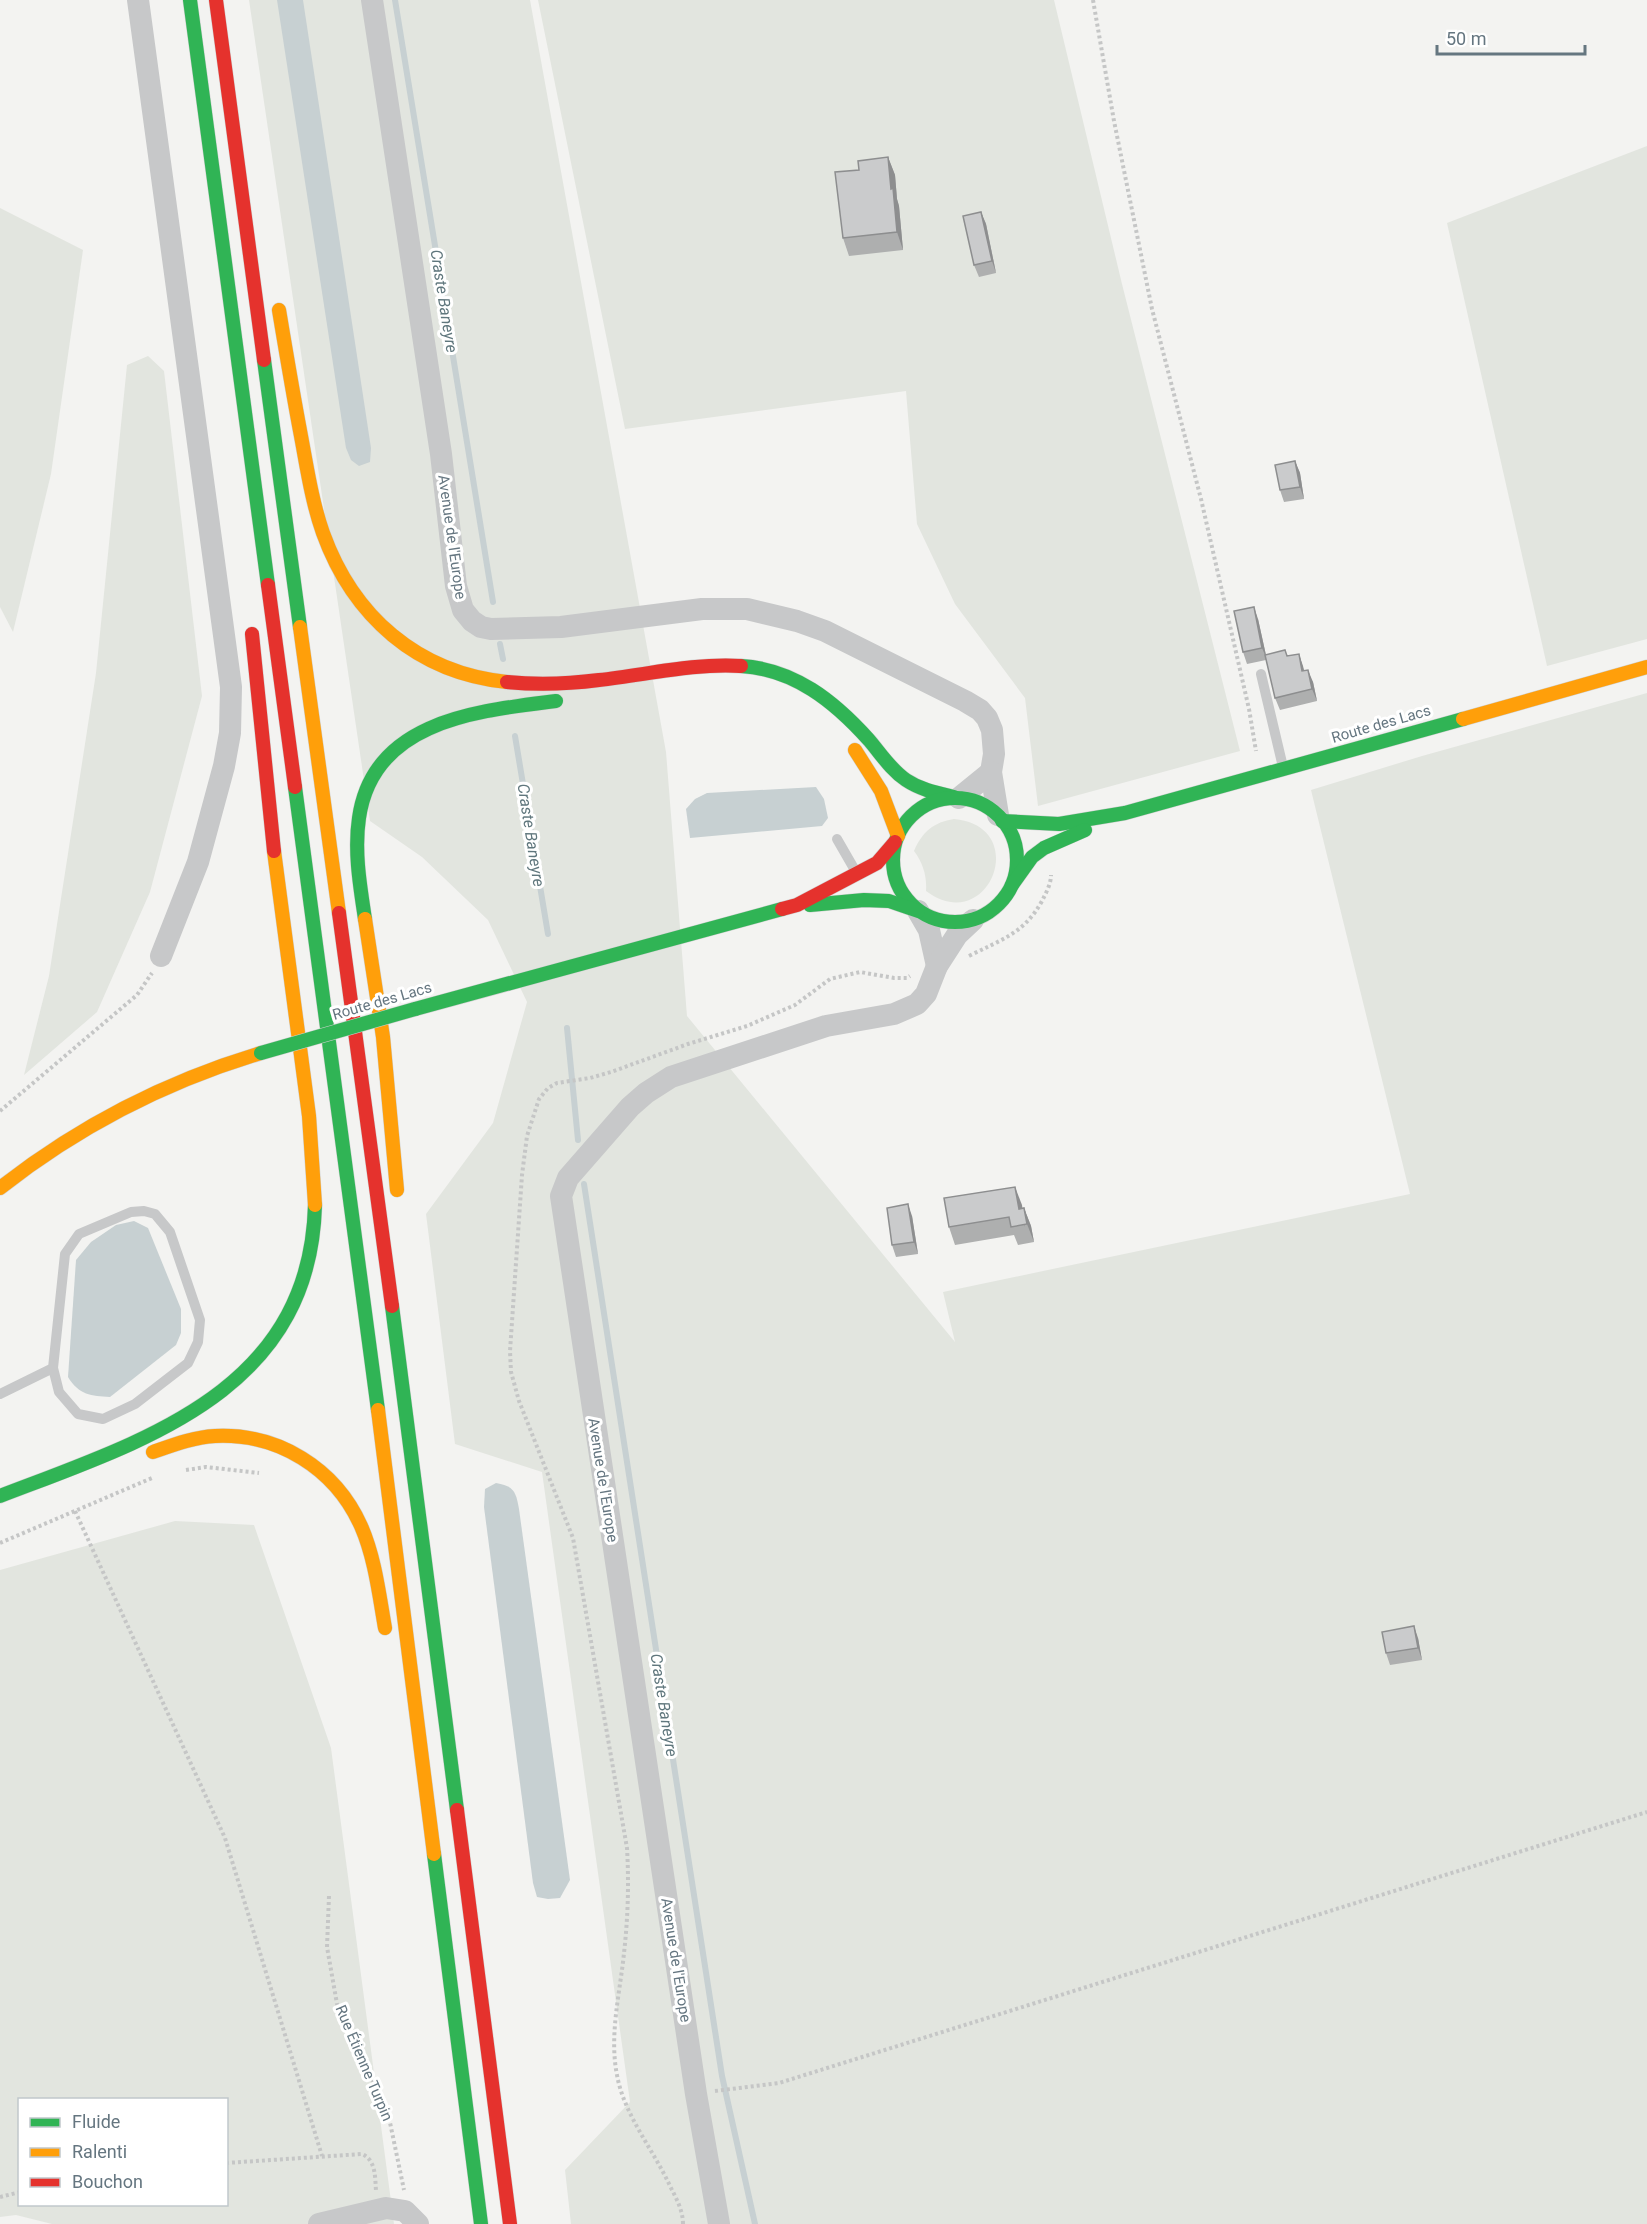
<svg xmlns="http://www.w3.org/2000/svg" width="1647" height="2224" font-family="Roboto,sans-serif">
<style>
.green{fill:#e2e5df;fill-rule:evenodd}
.water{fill:#c7d0d2}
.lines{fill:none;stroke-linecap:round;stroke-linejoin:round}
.stream{stroke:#c7d0d2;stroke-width:6}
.fast-casing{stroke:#d0d1d1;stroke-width:15}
.slow-casing{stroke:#d0d1d1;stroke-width:15}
.jam-casing{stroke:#d0d1d1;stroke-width:15}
.path{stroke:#c5c6c6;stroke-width:4;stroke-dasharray:3 3;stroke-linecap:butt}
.lane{stroke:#c7c8c9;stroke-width:10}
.street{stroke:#c7c8c9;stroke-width:22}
.fast{stroke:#30b455;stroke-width:14}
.slow{stroke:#ff9f0a;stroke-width:14}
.jam{stroke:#e5322d;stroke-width:14}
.fast-bridge-casing{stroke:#d0d1d1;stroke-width:15;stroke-linecap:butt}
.fast-bridge{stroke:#30b455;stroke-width:14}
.wall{fill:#aeafaf}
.shaded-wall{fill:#8d8e8f}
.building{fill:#cacbcc;stroke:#8d8e8f;stroke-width:1.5}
.labels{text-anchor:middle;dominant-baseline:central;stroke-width:6;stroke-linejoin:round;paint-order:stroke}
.street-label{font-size:15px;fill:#657680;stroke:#fff}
.water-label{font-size:16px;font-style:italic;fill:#60777d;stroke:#fff}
</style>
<rect width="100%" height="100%" fill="#f3f3f1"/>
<g class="green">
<path d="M249,0H530L666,752L687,1016L955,1342L943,1292L1410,1194L1311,790L1422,756L1647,693V2224H571L565,2170L630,2102L542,1472L455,1444L426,1214L493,1123L527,1002L488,920L422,857L370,821Z"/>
<path d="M538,0H1054L1122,284L1240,751L1038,806L1025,698L955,604L917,524L906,391L625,429Z"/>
<path d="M1647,146V639L1547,666L1447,223Z"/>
<path d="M0,208L83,250L51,474L13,632L0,607Z"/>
<path d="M148,356L164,371L202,696L150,892L97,1012L24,1075L49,976L96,673L127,365Z"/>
<path d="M954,819C1032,826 989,938 926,891C927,876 923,863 914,851C922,832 934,822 954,819Z"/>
<path d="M175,1521L254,1525L331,1748L394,2224H52L16,2215L0,2217V1570ZM20,2100H226V2204H20Z"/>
</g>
<g class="water">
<path d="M277,0H303L371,448L370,462L359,466L351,460L346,448Z"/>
<path d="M816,787L824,799L828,818L822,826L690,838L686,809L695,799L707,793Z"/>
<path d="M134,1221L148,1228L181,1309V1333L176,1345L110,1397C91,1396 79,1395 68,1377L76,1260L91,1242L116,1225Z"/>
<path d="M496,1483C514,1486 516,1492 519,1509L570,1880L560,1898L548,1899L537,1897L533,1883L484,1507L485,1489Z"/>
</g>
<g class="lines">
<g class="stream">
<path d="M395,0L493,602"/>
<path d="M500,644L503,659"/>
<path d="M515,736L548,934"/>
<path d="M567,1028L578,1140"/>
<path d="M584,1184L722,2076L755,2224"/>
</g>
<g class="fast-casing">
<g id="fast">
<path d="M190,0L268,585"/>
<path d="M264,360L300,627"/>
<path d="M741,666C794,669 834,701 869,740C881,754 891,770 906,780C921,790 937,793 954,797"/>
<path d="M295,787L378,1410"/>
<circle cx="955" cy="860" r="62"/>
<path d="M1002,821L1059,824L1125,813L1463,719"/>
<path d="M1012,885L1032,857L1044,848L1085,830"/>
<path d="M810,905L864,900L889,901L918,911"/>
<path d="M365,919C360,886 354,851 359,818C373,720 478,711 556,701"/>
<path d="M415,1009L782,909"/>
<path d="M392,1306L457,1810"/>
<path d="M0,1496C146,1440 310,1391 315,1205"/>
<path d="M434,1854L481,2224"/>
</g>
</g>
<g class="slow-casing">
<g id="slow">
<path d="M279,310C286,352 293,394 301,436C307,468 312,502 323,533C353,616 417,673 507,682"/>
<path d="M300,627L339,913"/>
<path d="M1463,719L1647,667"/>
<path d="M855,750L881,791L898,836"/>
<path d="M274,851L309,1116L315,1205"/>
<path d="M365,919L383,1037L397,1190"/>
<path d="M0,1188C79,1126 164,1082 261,1053"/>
<path d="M378,1410L434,1854"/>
<path d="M153,1452C173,1445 194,1437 215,1436C278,1433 335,1468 361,1526C375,1558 379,1594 385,1628"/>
</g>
</g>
<g class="jam-casing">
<g id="jam">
<path d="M216,0L264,360"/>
<path d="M268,585L295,787"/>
<path d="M252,634L274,851"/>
<path d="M507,682C537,685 568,684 599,680C646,675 693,663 741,666"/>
<path d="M782,909L797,905L877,863L895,842"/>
<path d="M339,913L392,1306"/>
<path d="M457,1810L510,2224"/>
</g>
</g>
<g class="path">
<path d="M1093,0L1114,121L1152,309L1201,499L1249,709L1256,751"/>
<path d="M969,956C1000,940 1024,934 1042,901C1046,893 1051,884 1051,875"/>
<path d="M0,1111L137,995L152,973"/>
<path d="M186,1470L206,1467L259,1473"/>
<path d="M75,1511L225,1838L322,2156"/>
<path d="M0,1543L152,1478"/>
<path d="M329,1896L327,1947L337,2004L388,2113L404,2190"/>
<path d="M715,2091L779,2083L1647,1812"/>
<path d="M226,2163L362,2154C376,2160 375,2177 376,2191"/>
<path d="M0,2197L20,2192"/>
<path d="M683,2224C683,2210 676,2198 670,2186C653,2149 624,2115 617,2075C609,2035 620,1993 624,1953C628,1918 629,1883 627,1848L573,1538L519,1401L511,1372L510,1351L522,1175L527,1136L539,1099L548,1088L557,1083L590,1078L611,1072L688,1044L747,1026L795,1005L830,979L860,972L894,978H907L910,976"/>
</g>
<g class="lane">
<path d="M1261,674L1283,767"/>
<path d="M837,839L856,872"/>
<path d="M0,1394L53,1368L65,1254L79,1234L131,1212L144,1211L155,1214L170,1232L200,1320L198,1342L188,1363L135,1404L103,1419L78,1414L59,1392L53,1368"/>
</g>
<g class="street">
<path d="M138,0L231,687L230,733L224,766L198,862L161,956"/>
<path d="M372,0L441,454L456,586L463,610L472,621L481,627L491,629L561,627L702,609H747L797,621L825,631L965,701L980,710L987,718L992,730L994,754L991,772L998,815"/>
<path d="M959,798L991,772"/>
<path d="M918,911L929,930L937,966"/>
<path d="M319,2224L386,2208L405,2211L418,2224"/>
<path d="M719,2224L696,2094L561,1196L568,1178L630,1107L646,1093L671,1077L826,1026L894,1014L917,1004L926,994L937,966L957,935L973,920"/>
</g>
<use href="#fast" class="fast"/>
<use href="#slow" class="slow"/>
<use href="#jam" class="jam"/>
<g class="fast-bridge-casing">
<path id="fast-bridge" d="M261,1053L415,1009"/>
</g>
<use href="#fast-bridge" class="fast-bridge"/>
</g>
<g class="wall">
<path d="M888,157L895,175L897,199L899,206L903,250L849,256L843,238L859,170Z"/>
<path d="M981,212L986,224L996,273L979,277L974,265Z"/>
<path d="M1295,461L1300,473L1304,499L1284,502L1280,490Z"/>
<path d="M1258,619L1266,655L1287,656L1299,654L1304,671L1313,682L1317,701L1280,710L1275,698L1266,660L1247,664L1243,652Z"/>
<path d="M1022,1205V1208H1024L1031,1226L1034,1242L1018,1245L1014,1235L955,1245L949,1227Z"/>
<path d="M912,1216L918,1254L896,1257L892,1245Z"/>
<path d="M1418,1638L1422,1660L1390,1665L1386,1653Z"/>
</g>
<g class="shaded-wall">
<path d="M888,157L895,175L897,199L899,206L903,250L897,232L891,189Z"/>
<path d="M981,212L986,224L996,273L992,261Z"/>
<path d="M1295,461L1300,473L1304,499L1300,487Z"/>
<path d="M1254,607L1258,619L1267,660L1262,648Z"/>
<path d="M1299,654L1303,666L1307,683L1302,671Z"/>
<path d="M1308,670L1313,682L1317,701L1312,689Z"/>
<path d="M1015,1187L1022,1205L1025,1227L1019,1209Z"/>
<path d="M908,1204L912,1216L918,1254L914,1242Z"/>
<path d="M1024,1208L1031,1226L1034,1242L1027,1224Z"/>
<path d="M1414,1626L1418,1638L1422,1660L1418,1648Z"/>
</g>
<g class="building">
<path d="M888,157L891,189L893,188L897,232L843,238L835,172L859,170L858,161Z"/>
<path d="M981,212L992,261L974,265L963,216Z"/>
<path d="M1295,461L1300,487L1280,490L1275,465Z"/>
<path d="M1254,607L1262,648L1243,652L1234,611Z"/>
<path d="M1285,650L1287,656L1299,654L1302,671L1308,670L1312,689L1275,698L1265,655Z"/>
<path d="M1015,1187L1019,1209L1024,1208L1027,1224L1011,1227L1009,1217L949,1227L944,1198Z"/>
<path d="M908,1204L914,1242L892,1245L887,1208Z"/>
<path d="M1414,1626L1418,1648L1386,1653L1382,1632Z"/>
</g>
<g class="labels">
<g class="street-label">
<text transform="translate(452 537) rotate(82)">Avenue de l'Europe</text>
<text transform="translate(1381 724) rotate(-16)">Route des Lacs</text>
<text transform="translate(382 1001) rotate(-16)">Route des Lacs</text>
<text transform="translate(603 1480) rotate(81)">Avenue de l'Europe</text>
<text transform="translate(676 1960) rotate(81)">Avenue de l'Europe</text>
<text transform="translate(364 2063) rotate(67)">Rue Étienne Turpin</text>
</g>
<g class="water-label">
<text transform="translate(444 301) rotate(81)">Craste Baneyre</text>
<text transform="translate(531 835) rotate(81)">Craste Baneyre</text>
<text transform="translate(664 1705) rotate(81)">Craste Baneyre</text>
</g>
</g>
<rect x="18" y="2098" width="210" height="108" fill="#ffffff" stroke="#c1c8cc" stroke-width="1.5"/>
<rect x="30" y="2118" width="30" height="9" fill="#30b455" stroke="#c1c8cc" stroke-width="1.5"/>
<text x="72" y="2128" font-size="18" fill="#657680">Fluide</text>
<rect x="30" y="2148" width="30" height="9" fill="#ff9f0a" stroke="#c1c8cc" stroke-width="1.5"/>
<text x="72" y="2158" font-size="18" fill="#657680">Ralenti</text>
<rect x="30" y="2178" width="30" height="9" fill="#e5322d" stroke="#c1c8cc" stroke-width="1.5"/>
<text x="72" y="2188" font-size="18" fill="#657680">Bouchon</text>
<path d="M1437 45v9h148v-9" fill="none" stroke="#657680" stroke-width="3"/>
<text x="1446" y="45" font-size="18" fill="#657680" stroke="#ffffff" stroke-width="4.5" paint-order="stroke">50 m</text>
</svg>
